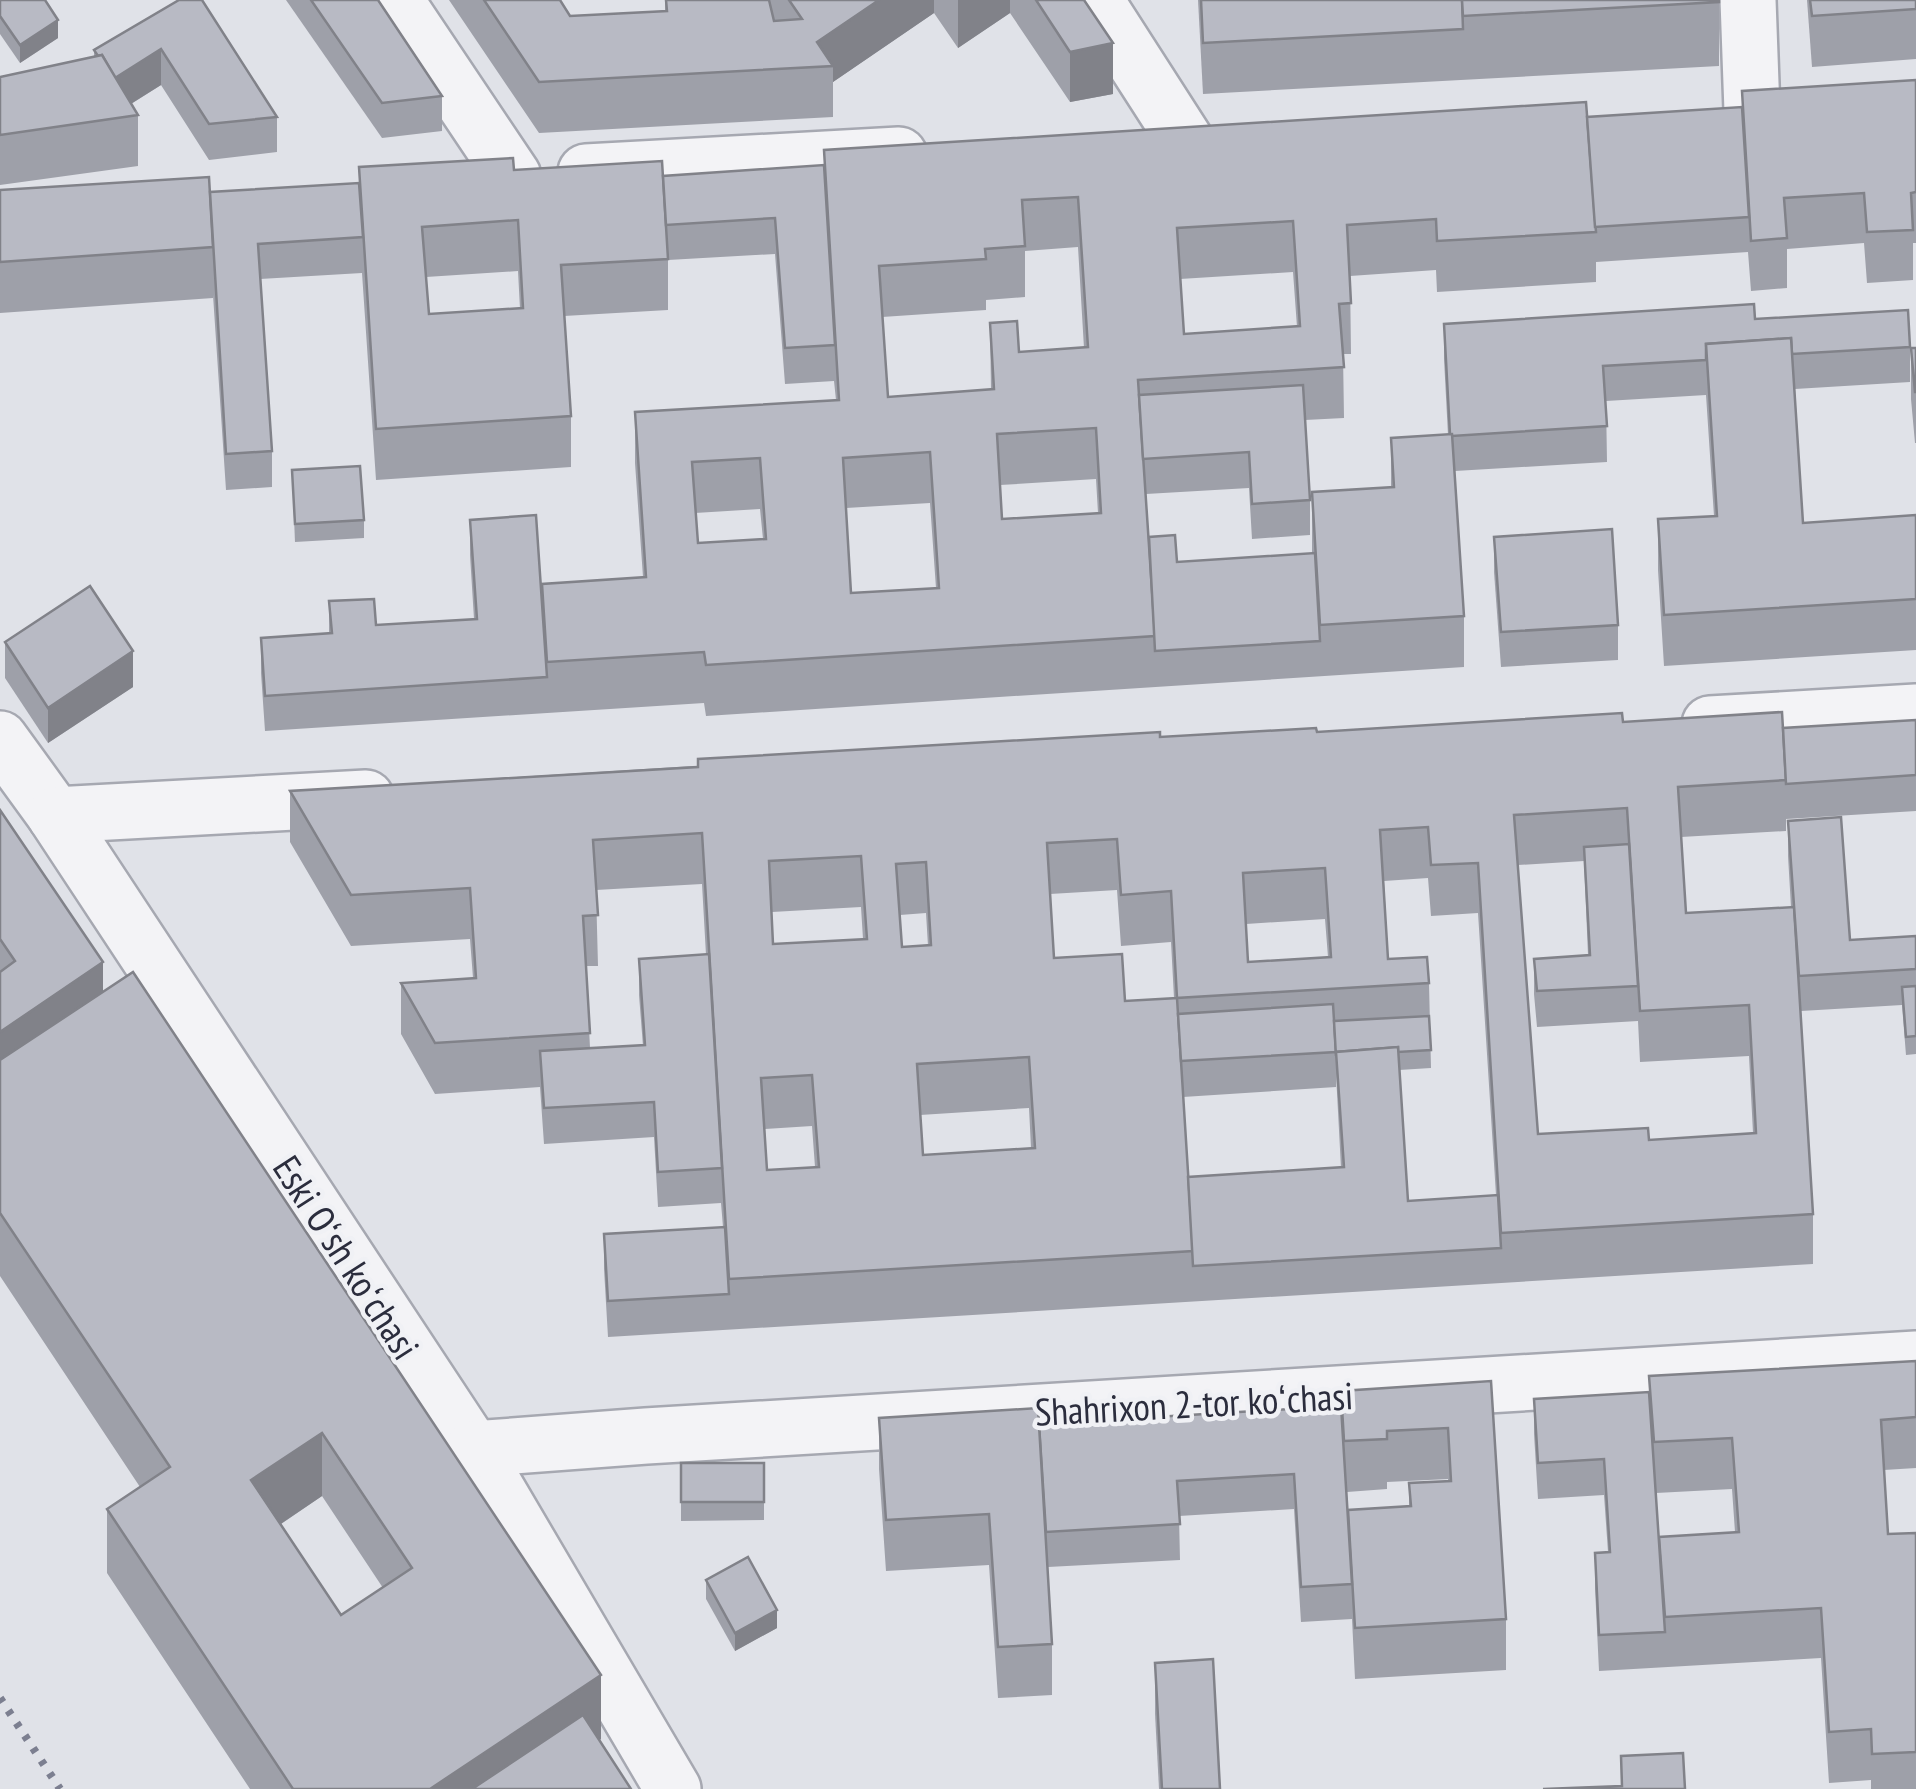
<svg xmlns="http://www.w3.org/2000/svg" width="1916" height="1789" font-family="'PT Sans Narrow',sans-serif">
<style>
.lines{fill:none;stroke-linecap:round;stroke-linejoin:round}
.minor-casing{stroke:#a6a8b1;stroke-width:60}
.minor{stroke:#f3f3f6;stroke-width:55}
.rail{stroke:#7c7f90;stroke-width:8;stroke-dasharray:5 10;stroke-linecap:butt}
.wall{fill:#9ea0a9;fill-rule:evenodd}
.shaded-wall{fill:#818289}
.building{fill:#b8bac4;stroke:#818289;stroke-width:2.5;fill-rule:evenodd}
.labels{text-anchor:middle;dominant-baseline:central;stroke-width:9;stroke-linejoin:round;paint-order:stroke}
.street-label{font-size:38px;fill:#2b2d3d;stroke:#f0f1f5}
</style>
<rect width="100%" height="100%" fill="#e0e2e8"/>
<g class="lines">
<g class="minor-casing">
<g id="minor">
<path d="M395,0L513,176"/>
<path d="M1095,0L1185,140"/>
<path d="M1748,0L1752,111"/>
<path d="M586,172L899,155"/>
<path d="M1710,724L1916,712"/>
<path d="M0,739L55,815L473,1449L673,1789"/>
<path d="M55,815L366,798"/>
<path d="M473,1449L646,1436L1916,1359"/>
</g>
</g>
<use href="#minor" class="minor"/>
<path class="rail" d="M0,1698L60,1789"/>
</g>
<g class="wall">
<path d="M0,0L58,38L20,63L0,34Z"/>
<path d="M179,0L277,117V152L209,160L161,85L131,104L138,115V166L0,185V77L94,57V50Z"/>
<path d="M286,0H378L442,96V131L382,138Z"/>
<path d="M449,0H560L570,16L665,12V0H1084L1113,94L1070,102L1010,13L958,48L934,13L833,82V117L539,133Z"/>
<path d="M1198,0H1719V66L1203,94Z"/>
<path d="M1807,0H1916V59L1812,67Z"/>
<path d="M1916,80V243H1913V280L1867,283L1864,243L1787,249V288L1751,291L1748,252L1596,262V282L1437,292L1436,270L1350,276L1351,354H1343L1344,418L1305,420L1310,500V535L1252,539L1249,488L1146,494L1149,537L1177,562L1312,553V492L1391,488V438L1448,435L1444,359V324L1755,319L1910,347V382L1795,389L1803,523L1916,515V650L1664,666L1658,570V519L1714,516L1706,395L1606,401L1607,462L1455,471L1464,616V667L706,716L704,703L265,731L261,673V638L329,633V601L376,625L474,619L470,555V520L542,596L643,577L635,463V412L836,400L834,381L785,384L775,254L668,260V310L564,316L571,416V467L376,480L362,273L260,279L272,451V487L226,490L213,295V298L0,313V190L210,192L359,183V167L514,170L663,176L824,165V150L1587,117L1742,107V91ZM1078,247L1084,348L1019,352L990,323L991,390L888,397L882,317L986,310V300L1025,297V251ZM518,271L520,309L429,314L426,277ZM1293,272L1297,327L1184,334L1180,279ZM1096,479L1098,513L1002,519L1000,485ZM930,503L936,588L851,593L846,508ZM760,509L763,539L698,543L695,513Z"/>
<path d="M1911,348H1916V443H1915L1911,399Z"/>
<path d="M292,470L364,520V538L295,542Z"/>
<path d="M1494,537L1618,625V660L1501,667L1494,572Z"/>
<path d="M5,642L133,687L48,743L5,678Z"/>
<path d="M1916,720V811L1786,819V831L1681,837L1686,913L1791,907L1788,856V821L1850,940L1916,936V1054L1906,1055L1902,1005L1801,1011L1813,1214V1264L608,1337L604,1269V1234L723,1227L721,1203L658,1207L654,1137L544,1144L540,1087L435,1094L401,1034V983L473,978L470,939L351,946L290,842V791L1160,737L1623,722L1783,728ZM1584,861L1588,955L1534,959V994L1537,1027L1638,1021L1640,1062L1749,1056L1753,1133L1649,1140L1538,1134L1518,865ZM1428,878L1431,916L1478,913L1496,1195L1408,1201L1399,1070L1431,1068L1429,983L1388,959L1384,881ZM702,884L706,955L639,959V995L643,1046L590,1048L586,966H598L596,890ZM1117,890L1121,946L1171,942L1174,998L1125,1001L1054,958L1050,894ZM861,907L863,939L773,944L772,912ZM926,913L928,946L902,947L900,915ZM1325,919L1328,957L1248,962L1246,924ZM1336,1074L1341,1168L1188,1177L1183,1097L1336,1087ZM1029,1108L1031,1148L923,1155L920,1115ZM812,1126L815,1167L767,1170L765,1129Z"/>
<path d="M0,810L103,992L601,1739L599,1740L631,1789H250L107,1573V1509L140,1487L0,1276ZM322,1496L383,1588L341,1615L281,1524Z"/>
<path d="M1916,1361V1468L1884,1470L1888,1534L1916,1533V1789H1871V1780L1829,1783L1821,1658L1599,1671L1595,1588V1553L1608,1552L1604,1495L1538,1499L1534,1434V1399L1649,1392V1376ZM1732,1489L1735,1532L1659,1551L1656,1493Z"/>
<path d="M1491,1381L1506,1619V1670L1355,1679L1352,1619L1301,1622L1294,1509L1179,1516L1180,1560L1048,1567L1052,1644V1695L998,1698L989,1565L886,1571L879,1469V1418L1039,1424L1341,1406V1391ZM1448,1479V1481L1409,1483V1506L1348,1515L1347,1492L1387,1489V1482Z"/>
<path d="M681,1463H764V1520L681,1521Z"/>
<path d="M706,1580L777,1628L735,1651L706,1599Z"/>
<path d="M1155,1663L1220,1789H1159L1155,1714Z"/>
</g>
<g class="shaded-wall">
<path d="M879,0H934V13L833,82V66L817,42Z"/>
<path d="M958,0H1010V13L958,48Z"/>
<path d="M58,20V38L20,63V45Z"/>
<path d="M1113,43V94L1070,102V52Z"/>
<path d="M161,49V85L113,115V79Z"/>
<path d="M133,651V687L48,743V708Z"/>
<path d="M103,962V1013L0,1083V1032Z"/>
<path d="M322,1433V1496L251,1544V1480Z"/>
<path d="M777,1610V1628L735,1651V1633Z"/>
<path d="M601,1675V1739L526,1789H430Z"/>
</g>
<g class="building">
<path d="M0,0H45L58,20L20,45L0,16Z"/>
<path d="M179,0H202L277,117L209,124L161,49L115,78L102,55L98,56L94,50Z"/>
<path d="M311,0H378L442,96L382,103Z"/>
<path d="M484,0H560L570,16L667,11L666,0H769L774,21L802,19L789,0H879L817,42L833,66L539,82Z"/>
<path d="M1036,0H1084L1113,43L1070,52Z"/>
<path d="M1201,0H1462L1463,29L1203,43Z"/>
<path d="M1462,0H1719V2L1463,16Z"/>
<path d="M1810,0H1916V9L1812,16Z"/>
<path d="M102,55L138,115L0,135V77Z"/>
<path d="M1916,80V192L1911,193L1913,230L1867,232L1864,193L1784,198L1787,238L1751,241L1742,91Z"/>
<path d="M1586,102L1596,232L1437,241L1436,219L1347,225L1351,303L1339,304L1344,367L1138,380L1155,636L706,665L704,652L547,662L542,584L646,577L635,412L839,400L824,150ZM1078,197L1088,347L1019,352L1017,321L990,323L994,389L888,397L879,266L986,259L985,249L1025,246L1022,200ZM1293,221L1300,326L1184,334L1177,228ZM1096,428L1101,513L1002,519L997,434ZM930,452L939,588L851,593L843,458ZM760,458L766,539L698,543L692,462Z"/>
<path d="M1742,107L1749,217L1595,227L1587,117Z"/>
<path d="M513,158L514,170L662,161L668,259L561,265L571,416L376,429L359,167ZM518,220L523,308L429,314L422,227Z"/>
<path d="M824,165L835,345L785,348L775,218L666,225L663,176Z"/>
<path d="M209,177L213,247L0,262V190Z"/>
<path d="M359,183L363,237L258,244L272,451L226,454L210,192Z"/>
<path d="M1754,304L1755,319L1908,310L1910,347L1792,354L1791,338L1706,344V360L1603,366L1607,426L1452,436L1450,434L1444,324Z"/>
<path d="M1791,338L1803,523L1916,515V599L1664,615L1658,519L1717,516L1706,344Z"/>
<path d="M1911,348H1916V392H1915Z"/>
<path d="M1303,385L1310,500L1252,504L1249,452L1143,459L1139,395Z"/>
<path d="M1452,434L1464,616L1320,625L1312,492L1394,487L1391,438Z"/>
<path d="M360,466L364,520L295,524L292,470Z"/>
<path d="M536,515L547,677L265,696L261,638L332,633L329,601L374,599L376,625L477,619L470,520Z"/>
<path d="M1612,529L1618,625L1501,632L1494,537Z"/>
<path d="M1175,535L1177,562L1315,553L1320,641L1155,651L1149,537Z"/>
<path d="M90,586L133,651L48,708L5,642Z"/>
<path d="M1782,712L1786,780L1678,787L1686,913L1794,907L1813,1214L1501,1233L1478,863L1431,865L1428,827L1380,830L1388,959L1427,957L1429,983L1177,998L1193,1251L729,1279L702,833L593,840L598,915L583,916L590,1033L435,1043L401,983L476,978L470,888L351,895L290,791L698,767V759L1160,732V737L1316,728L1317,732L1622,713L1623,722ZM1627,808L1640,1011L1749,1005L1756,1133L1649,1140L1648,1128L1538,1134L1514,815ZM1117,839L1121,895L1171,891L1177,998L1125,1001L1122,954L1054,958L1047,843ZM861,856L867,939L773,944L769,861ZM926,862L931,945L902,947L896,864ZM1325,868L1331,957L1248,962L1243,873ZM1029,1057L1035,1148L923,1155L917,1064ZM812,1075L819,1167L767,1170L761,1078Z"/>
<path d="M1916,720V775L1786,784L1783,728Z"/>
<path d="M0,810L103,962L0,1032V972L15,961L0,939Z"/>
<path d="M1841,817L1850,940L1916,936V969L1799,976L1788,821Z"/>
<path d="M1629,844L1638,986L1537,991L1534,959L1590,955L1584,847Z"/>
<path d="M709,954L722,1168L658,1172L654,1102L544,1108L540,1051L645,1045L639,959Z"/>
<path d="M133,972L601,1675L430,1789H293L107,1509L170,1467L0,1213V1060ZM322,1433L412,1568L341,1615L251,1480Z"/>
<path d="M1916,986V1036L1906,1037L1902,987Z"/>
<path d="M1333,1004L1336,1052L1181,1061L1178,1014Z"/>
<path d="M1429,1016L1431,1050L1398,1052V1047L1336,1052V1056L1334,1021Z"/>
<path d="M1398,1047L1408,1201L1498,1195L1501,1248L1193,1266L1188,1177L1344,1167L1336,1052Z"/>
<path d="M725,1227L729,1294L608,1301L604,1234Z"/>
<path d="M1916,1361V1417L1881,1420L1888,1534L1916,1533V1752L1872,1754L1871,1729L1829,1732L1821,1608L1665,1617L1659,1537L1739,1532L1732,1438L1654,1442L1649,1376Z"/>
<path d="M1491,1381L1506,1619L1355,1628L1348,1510L1411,1506L1409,1483L1451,1481L1448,1428L1387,1431V1439L1344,1441L1341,1391Z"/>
<path d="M1649,1392L1665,1632L1599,1635L1595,1553L1610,1552L1604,1459L1538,1463L1534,1399Z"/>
<path d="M1341,1406L1352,1584L1301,1587L1294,1474L1177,1481L1180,1524L1046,1532L1039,1424Z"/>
<path d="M1038,1408L1052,1644L998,1647L989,1514L886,1520L879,1418Z"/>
<rect x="681" y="1463" width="83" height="39"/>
<path d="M748,1557L777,1610L735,1633L706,1580Z"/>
<path d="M1213,1659L1220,1789H1162L1155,1663Z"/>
<path d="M583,1715L631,1789H472Z"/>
<path d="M1683,1753L1685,1789H1543L1622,1786L1621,1756Z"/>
</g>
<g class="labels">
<g class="street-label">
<text transform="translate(347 1257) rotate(57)">Eski Oʻsh koʻchasi</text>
<text transform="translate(1194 1403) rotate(-3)">Shahrixon 2-tor koʻchasi</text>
</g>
</g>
</svg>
